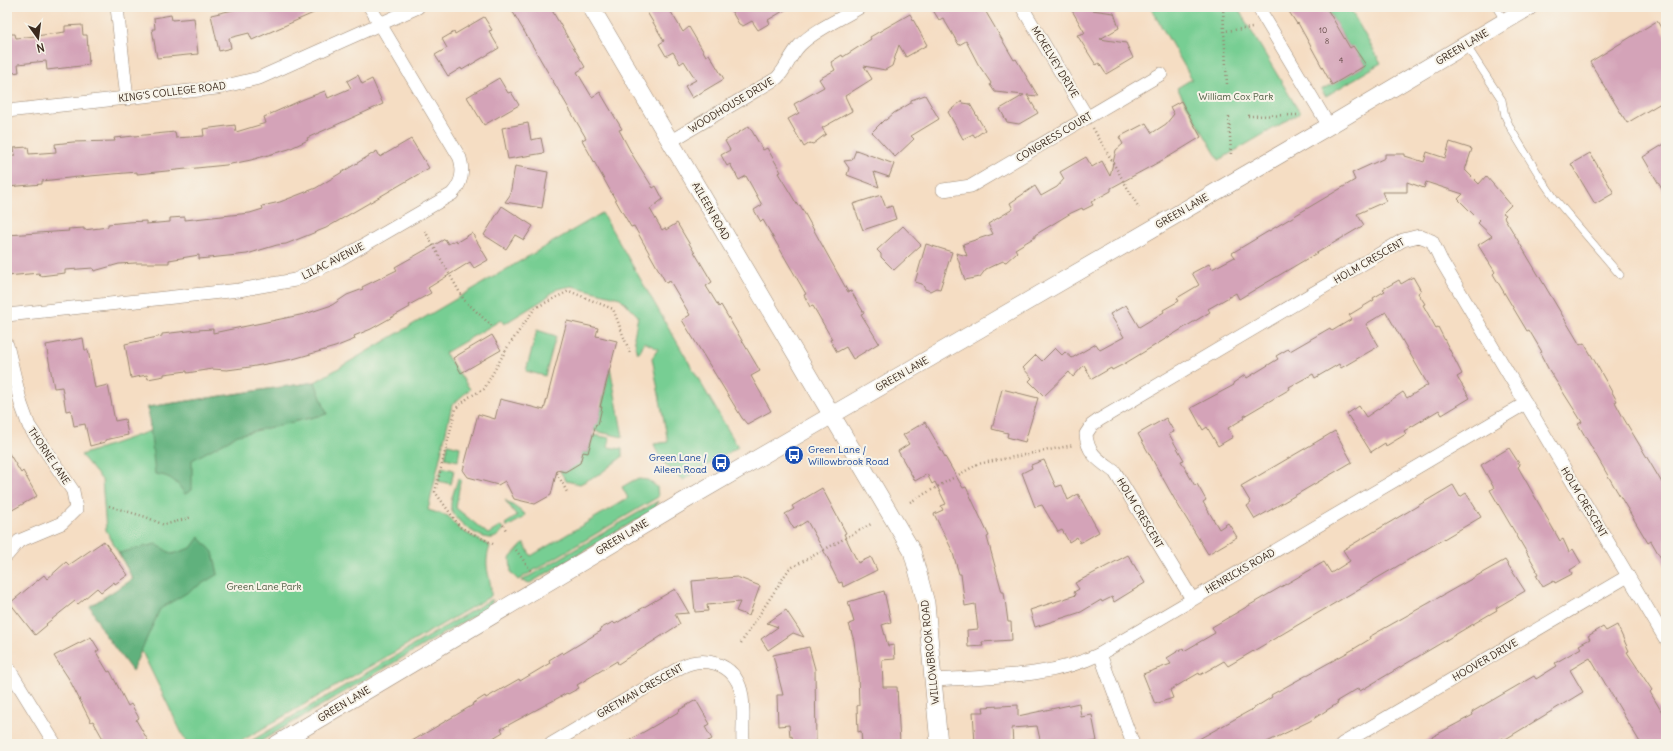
<svg xmlns="http://www.w3.org/2000/svg" width="1673" height="751" font-family="Delius,sans-serif">
<style>
.green{fill:#77ce93;stroke:#597c58}
.forest{fill:#61b17d;stroke:#4e6e4e}
.building{fill:#d4a3b8}
.lines{fill:none;stroke-linecap:round;stroke-linejoin:round}
.service-casing{stroke:#988470;stroke-width:8}
.minor-casing{stroke:#988470;stroke-width:14}
.tertiary-casing{stroke:#988470;stroke-width:18}
.path{stroke:#988470;stroke-width:2.5;stroke-dasharray:1 3;stroke-linecap:butt}
.service{stroke:#fff;stroke-width:7}
.minor{stroke:#fff;stroke-width:13}
.tertiary{stroke:#fff;stroke-width:17}
.labels{text-anchor:middle;dominant-baseline:central;stroke-width:4;stroke-linejoin:round;paint-order:stroke}
.number-label{font-size:8px;fill:#614844}
.street-label{font-size:10px;fill:#3b2a1e;stroke:#f7f3e8}
.park-label{font-size:10px;fill:#4d5b41;stroke:#f7f3e8}
.transit-label{font-size:10px;fill:#164399;stroke:#f7f3e8;text-anchor:start}
</style>
<rect width="100%" height="100%" fill="#f7f3e8"/>
<filter id="ink" filterUnits="userSpaceOnUse"><feTurbulence type="fractalNoise" baseFrequency=".025" numOctaves="2"/><feDisplacementMap in="SourceGraphic" scale="8" xChannelSelector="R" yChannelSelector="G"/><feConvolveMatrix kernelMatrix="1 2 1 2 8 2 1 2 1" color-interpolation-filters="sRGB"/></filter>
<filter id="wash" filterUnits="userSpaceOnUse"><feTurbulence type="fractalNoise" baseFrequency=".012" numOctaves="4" result="noise"/><feDisplacementMap in="SourceGraphic" scale="16" xChannelSelector="R" yChannelSelector="G"/><feGaussianBlur stdDeviation="0.9" result="paint"/><feColorMatrix in="noise" values="0 0 0 0 0 0 0 0 0 0 0 0 0 0 0 0 0 1.4 0 .05"/><feComposite in="paint" operator="in"/></filter>
<g filter="url(#wash)">
<rect width="100%" height="100%" fill="#f5ddc3"/>
<g class="green">
<path d="M1150,7H1237L1300,113L1219,160L1177,88L1192,79Z"/>
<path d="M1326,7H1349L1381,63L1326,96L1321,90L1366,65L1361,56H1358L1352,47L1350,48Z"/>
<path d="M602,213L738,447L683,480C671,470 658,460 654,444L668,442L652,358L658,349L644,342L640,352H637L634,337L638,316L620,298L572,286L557,289L543,300L504,324L501,320L445,353L470,389L452,405L428,510L448,516L459,529L490,546C482,570 492,575 491,596L236,744H187L130,627L141,594L106,530L102,480L81,455L150,431L148,407L315,382Z"/>
<path d="M537,330L556,336L545,376L526,371Z"/>
<path d="M610,367L623,437L594,431L595,424H598Z"/>
<path d="M593,435L610,438L608,447L622,449V457L601,473L580,484L566,481L560,471L583,452L588,453Z"/>
<path d="M448,444L460,447L458,461L445,458Z"/>
<path d="M442,467L454,470L451,484L438,481Z"/>
<path d="M458,478L462,481L460,482L456,508L488,534L501,526L504,529C500,533 497,538 492,538C480,540 453,520 451,508C450,499 456,487 458,478Z"/>
<path d="M640,479L648,480L657,487L658,497L518,580L511,573L510,558L524,543L531,556L628,498L622,487L634,480Z"/>
<path d="M505,500L525,514L523,518L507,527L505,524L517,516Z"/>
<path d="M658,501L655,509L530,583L521,581Z"/>
<path d="M490,600H493L490,606L256,744H246Z"/>
</g>
<g class="forest">
<path d="M315,382L327,414L238,435L192,460V490L185,494C175,480 171,476 155,474L148,407Z"/>
<path d="M199,537L213,552L218,574L160,609L132,671L103,632L90,606L133,579L119,553L156,544L172,554L191,548Z"/>
</g>
<g id="blocks">
<g class="building">
<path d="M246,7H327L252,40L249,33L229,38L231,48L219,51L211,15Z"/>
<path d="M510,7H550L585,67L577,72L592,97L600,92L622,129L619,130L633,156L653,188L656,186L663,199L650,209L662,230L665,228L666,230L677,223L712,282L706,286L719,307L721,305L760,371L751,376L771,411L747,424L742,418L682,320L690,315L670,281L666,283L634,226L631,227L620,208L582,140L586,138Z"/>
<path d="M644,7H668L683,32L689,27L706,56L709,54L724,79L692,98L685,86L696,80L684,61L680,64L673,52L666,56L659,44L664,41Z"/>
<path d="M729,7H790L768,20L770,23L758,30L752,21L743,26L739,24Z"/>
<path d="M931,7H983L1014,60L1016,59L1038,96L1027,95L1038,113L1019,124L1007,122L1000,109L1024,95L995,92L990,85L991,83L978,64L966,41L959,45L943,18L939,20Z"/>
<path d="M1070,7L1114,13L1119,28L1100,39L1126,43L1133,58L1106,74L1099,63L1096,65L1077,35L1085,33Z"/>
<path d="M1286,7H1326L1350,48L1353,46L1366,65L1332,85L1298,23L1297,24Z"/>
<path d="M910,14L927,45L906,57L899,45L892,66L885,70L864,66L872,79L845,96L852,111L822,128L826,134L813,144L810,143L804,147L788,119L799,113L794,104L824,87L819,79L835,70L831,62L842,55L843,57L871,39L870,37Z"/>
<path d="M171,15L172,20L194,18L198,54L157,58L152,29H155L154,18Z"/>
<path d="M484,17L492,30L489,31L499,48L462,70L461,68L448,76L435,55L447,48L442,39L454,32L455,34Z"/>
<path d="M1657,21L1666,36V100L1627,123L1590,62Z"/>
<path d="M82,25L83,35H87L89,65L47,70L46,61L18,64L19,72L7,74V34H15L16,38L36,36L65,32V26Z"/>
<path d="M358,75L362,84L372,79L383,104L307,138L308,140L289,149L251,160L226,165L137,174V172L78,177L42,181V184L7,187V156L15,155L14,148L28,147L29,154L56,152L55,144L73,142L115,141L114,138L175,132L176,138L204,136L203,129L235,125L236,132L266,123L264,117L304,99L325,91L328,98L351,88L347,81Z"/>
<path d="M499,78L508,93L511,92L519,105L484,125L467,97Z"/>
<path d="M925,95L939,119L911,136L914,139L895,157L872,132L884,120H886L894,113L911,103V100Z"/>
<path d="M962,101L963,103L970,104L985,130L975,137L973,134L963,139L948,112Z"/>
<path d="M1181,101L1201,137L1170,156L1111,188V191L1091,202L1093,205L1083,210L1082,208L1071,213L1035,235V237L1015,249L1017,252L1006,262L1003,261L986,269L980,277L965,280L956,253L967,256L963,244L993,234L988,224L1013,209L1010,203L1035,186L1041,196L1057,187L1064,179L1060,172L1086,157L1092,167L1102,161L1110,176L1116,150L1123,144L1119,137L1146,123L1152,133L1166,124L1174,114L1170,107Z"/>
<path d="M528,123L531,140L541,138L544,153L508,159L502,128Z"/>
<path d="M749,126L763,150L767,148L781,172L778,173L798,206L800,205L848,292L851,291L864,313L861,314L879,343L853,359L846,347L837,352L830,340L832,339L813,306L810,307L804,295L806,294L763,220L761,222L754,210L762,205L746,176L739,180L730,164L727,166L721,155L730,150L725,141Z"/>
<path d="M411,139L429,168L326,228L286,244L277,245L247,254L199,259V255L169,260V263H135L119,264L94,271L93,268L65,270V273L40,276L39,273L7,276V235L69,231L68,229L84,228V230L108,227V224L128,222L146,221V224L170,222V218L185,217V220L250,213L263,209L262,206L280,202L316,188L377,151L380,157Z"/>
<path d="M1450,142L1472,149L1465,170L1479,184L1486,176L1511,205L1503,213L1506,215L1504,217L1580,345L1584,343L1594,360L1617,401L1615,402L1624,419L1661,481L1666,490V567L1651,541L1648,543L1614,486L1578,424L1582,422L1549,370L1540,353L1542,352L1529,330L1527,331L1493,274L1495,272L1478,245L1492,236L1478,223L1480,221L1458,199L1463,194L1426,182L1424,188L1407,182V192H1382L1386,201L1357,214L1364,225L1239,299L1236,293L1208,309L1210,312L1124,364L1112,370L1111,368L1092,379L1084,365L1073,377L1069,372L1044,396L1029,381L1032,378L1023,368L1036,355L1042,361L1055,348L1062,355L1065,352L1072,358L1096,344L1100,350L1124,337L1110,314L1126,305L1139,327L1164,312L1163,310L1179,301L1177,298L1199,285L1192,273L1209,264L1212,269L1235,257L1232,253L1355,180L1352,173L1385,158V154H1405V156L1424,162L1427,152L1445,158Z"/>
<path d="M1666,143V196L1643,157Z"/>
<path d="M856,150L894,164L889,177L874,172L879,187L847,175L849,168L844,161L852,160Z"/>
<path d="M1590,153L1614,193L1595,204L1571,164Z"/>
<path d="M515,166L548,172L542,208L505,202L510,195Z"/>
<path d="M881,195L886,208L892,206L896,219L863,230L853,204Z"/>
<path d="M502,206L533,226L524,240L515,235L506,249L484,235Z"/>
<path d="M903,226L921,245L894,270L881,257V254L877,250Z"/>
<path d="M472,233L488,260L474,268L470,262L428,288L431,293L409,305L410,307L371,329L354,336L355,339L335,347L293,359L250,367L227,370L212,369L187,373V371L164,374V376L148,379L147,375L131,378L125,344L162,336V334L197,330L213,329V333L305,314L332,305L347,295L363,289L362,287L397,270L395,267L445,239L448,244L456,240L457,242Z"/>
<path d="M926,244L952,252L940,289L936,288L930,291L925,289L922,284L915,282Z"/>
<path d="M1413,277L1421,291L1418,293L1425,304L1423,305L1436,328L1438,327L1462,374L1457,377L1470,398L1442,415L1439,410L1404,431L1406,434L1386,446L1385,443L1371,452L1347,414L1359,406L1366,417L1403,392L1407,398L1428,385L1386,312L1366,324L1379,346L1341,368L1339,364L1315,378L1313,374L1289,387L1290,389L1244,416L1245,418L1228,428L1233,437L1218,446L1207,427L1203,430L1191,408L1234,385L1233,383L1245,375L1247,378L1278,359L1276,356L1288,349L1290,351L1330,328L1332,331L1352,319L1349,315L1374,300L1373,298L1385,291L1383,289L1399,280L1401,284Z"/>
<path d="M567,321L598,328L596,336L617,341L600,407H602L598,425L596,424L588,453L583,452L580,463L565,472L557,470L551,495L535,504L514,499L505,481L498,485L468,477L463,470L478,414L495,419L500,399L544,410Z"/>
<path d="M492,335L501,350L461,373L453,358Z"/>
<path d="M83,338L85,350H88L95,388L108,385L115,421L125,419L128,435L105,440V442L90,446L85,424L74,426L71,410L66,411L62,387L54,388L46,345Z"/>
<path d="M1002,389L1038,398L1025,442L1007,437L1008,433L992,429Z"/>
<path d="M1166,418L1174,432L1169,434L1184,460L1181,461L1195,486L1197,484L1206,500L1203,502L1219,529L1228,523L1237,537L1208,554L1175,500L1138,434Z"/>
<path d="M925,422L963,488L966,487L989,536L987,537L1002,592H1004L1008,622H1011L1012,640L982,642L983,646L968,647L967,630L978,629L975,604L965,606L961,574H959L952,550L934,514L943,510L941,506L946,504L935,482L932,484L927,474L915,481L898,451L909,444L903,435Z"/>
<path d="M1335,431L1352,462L1255,519L1247,506L1251,503L1241,486Z"/>
<path d="M1509,448L1520,465L1518,467L1560,541L1563,539L1569,552L1573,549L1581,563L1570,570L1572,574L1555,583L1554,581L1543,587L1536,575L1538,574L1536,570H1537L1490,490L1494,488L1481,465Z"/>
<path d="M7,450L21,473L23,471L37,496L7,513Z"/>
<path d="M1044,460L1056,487L1062,485L1068,500L1078,494L1099,532L1080,543L1077,537L1069,542L1062,530L1058,532L1042,505L1035,507L1022,473L1032,468L1031,465Z"/>
<path d="M1453,485L1460,497L1466,493L1481,517L1228,666L1224,661L1200,675L1199,673L1170,690L1173,698L1155,704L1143,674L1171,664L1167,658L1183,648L1184,651L1215,633L1212,627L1324,562L1331,573L1350,561L1343,550Z"/>
<path d="M822,488L846,533L844,534L858,563L871,557L877,570L843,587L842,582L839,583L830,565L831,564L807,521L794,529L785,514L794,509L792,506Z"/>
<path d="M104,541L128,575L115,584L114,582L101,592L97,588L78,604L75,601L46,624L47,625L35,635L10,603L44,575L47,579L66,562L69,565Z"/>
<path d="M1128,555L1145,583L1114,602L1112,597L1102,602L1101,600L1081,612L1035,627L1030,610L1076,595L1074,592L1079,589L1075,583Z"/>
<path d="M1505,560L1525,591L1496,608L1497,610L1485,617L1360,691L1359,688L1337,701L1338,703L1310,721L1263,744H1190L1251,710L1272,697L1271,695L1352,650L1370,639L1369,637Z"/>
<path d="M737,577L760,586L749,616L736,611L740,602L707,605L708,611L695,612L692,581Z"/>
<path d="M675,589L689,613L675,614L680,624L618,664L617,661L577,685L579,688L568,694L567,693L501,729L503,732L483,744H407L473,705L472,704L485,696L486,698L519,679L520,681L550,663L549,660L562,652L563,654L601,631L600,629L613,622L615,624Z"/>
<path d="M884,591L891,622L882,625L888,646L894,645L895,659L882,660L883,687H897L900,744H862L861,731L858,732L857,706L859,705L858,673L854,641L849,624L854,622L848,602Z"/>
<path d="M786,610L804,637L793,633L768,650L761,639L778,627L767,623Z"/>
<path d="M1617,625L1629,651L1627,652L1652,690L1650,692L1666,719V744H1641L1590,658L1570,670L1583,692L1504,740L1503,738L1493,744H1419L1473,715L1472,712L1534,676L1536,679L1557,666L1555,663L1581,648L1579,645L1590,639L1588,636L1603,627L1606,631Z"/>
<path d="M91,637L99,650L96,652L108,672L110,671L128,706L131,704L139,718L136,720L150,744H106L93,721L91,722L69,679L54,656Z"/>
<path d="M809,647L815,669L816,744H793L792,736L790,737L789,725L778,726L777,695H783L773,655Z"/>
<path d="M696,700L710,724L705,727L712,739L703,744H623L680,711L679,710Z"/>
<path d="M1079,703L1081,717L1092,715L1097,741L1082,744H1041L1037,726L1012,728L1013,744H975L973,712H984L983,707L1018,705V716Z"/>
</g>
</g>
</g>
<g filter="url(#ink)">
<use href="#blocks" fill-opacity="0" stroke="#988470" stroke-width="1"/>
<g class="lines">
<g class="service-casing">
<g id="service">
<path d="M1496,7L1505,22"/>
<path d="M1466,45L1502,100L1505,116L1511,129L1542,180L1555,199L1620,275"/>
</g>
</g>
<g class="minor-casing">
<g id="minor">
<path d="M117,7L127,99"/>
<path d="M1022,7L1087,117"/>
<path d="M1258,7L1329,126"/>
<path d="M7,111L217,88L259,78L418,7"/>
<path d="M671,141L777,78C787,68 790,55 800,45C816,29 841,19 860,7"/>
<path d="M943,190L971,186L1161,74"/>
<path d="M7,315L239,290L295,280L340,259L452,194C462,183 464,172 460,158L370,7"/>
<path d="M7,345L21,404L29,426L73,491L76,509L62,523L19,541L7,555"/>
<path d="M1192,599L1115,472C1100,461 1087,454 1086,434L1092,425L1099,420L1403,240L1419,236L1432,241L1441,260L1666,640"/>
<path d="M1100,654L1133,744"/>
<path d="M7,666L55,744"/>
<path d="M933,680C989,676 1049,679 1100,654L1526,403"/>
<path d="M551,744L681,667C704,655 734,663 741,691C745,707 742,727 743,744"/>
<path d="M1342,744L1628,576"/>
</g>
</g>
<g class="tertiary-casing">
<g id="tertiary">
<path d="M591,7L912,551L926,603L939,744"/>
<path d="M277,744L679,504L1329,126L1529,7"/>
</g>
</g>
<g class="path">
<path d="M1223,7L1224,31"/>
<path d="M1227,84L1224,31L1252,28"/>
<path d="M1248,116L1298,115"/>
<path d="M1229,117L1231,155"/>
<path d="M1093,128L1139,208"/>
<path d="M425,231L464,300L492,326"/>
<path d="M557,473L568,494"/>
<path d="M910,502L978,464L1074,445"/>
<path d="M109,506L146,517L164,525L192,517"/>
<path d="M503,525L506,530"/>
<path d="M493,544L460,527L435,492L456,408L469,397L484,389L507,348L535,308L569,291L613,309L630,353"/>
<path d="M516,550L532,572"/>
<path d="M741,643L789,569L871,524"/>
</g>
<use href="#service" class="service"/>
<use href="#minor" class="minor"/>
<use href="#tertiary" class="tertiary"/>
</g>
</g>
<defs>
<g id="bus-disc" transform="scale(1)"><circle r="9.5" fill="#1a4fb4" stroke="#f7f3e8"/><path d="M-5-6H5V4H4V6H2V4H-2V6H-4V4H-5ZM-3.5-4V0h7V-4ZM-3.5 1.2v1.5H-2V1.2ZM2 1.2v1.5H3.5V1.2Z" fill="#fff"/></g>
</defs>
<g fill-rule="evenodd">
<use href="#bus-disc" x="794" y="455"/>
<use href="#bus-disc" x="721" y="463"/>
</g>
<g class="labels">
<g class="number-label">
<text x="1323" y="30">10</text>
<text x="1327" y="41">8</text>
<text x="1341" y="60">4</text>
</g>
<g class="street-label">
<text transform="translate(1462 47) rotate(-31)">GREEN LANE</text>
<text transform="translate(1055 62) rotate(59)">MCKELVEY DRIVE</text>
<text transform="translate(172 92) rotate(-7)">KING'S COLLEGE ROAD</text>
<text transform="translate(731 105) rotate(-31)">WOODHOUSE DRIVE</text>
<text transform="translate(1054 137) rotate(-31)">CONGRESS COURT</text>
<text transform="translate(711 211) rotate(60)">AILEEN ROAD</text>
<text transform="translate(1182 211) rotate(-30)">GREEN LANE</text>
<text transform="translate(333 261) rotate(-27)">LILAC AVENUE</text>
<text transform="translate(1369 261) rotate(-30)">HOLM CRESCENT</text>
<text transform="translate(902 374) rotate(-30)">GREEN LANE</text>
<text transform="translate(49 456) rotate(56)">THORNE LANE</text>
<text transform="translate(1584 502) rotate(59)">HOLM CRESCENT</text>
<text transform="translate(1140 513) rotate(59)">HOLM CRESCENT</text>
<text transform="translate(622 537) rotate(-31)">GREEN LANE</text>
<text transform="translate(1240 571) rotate(-30)">HENRICKS ROAD</text>
<text transform="translate(930 652) rotate(-96)">WILLOWBROOK ROAD</text>
<text transform="translate(1485 660) rotate(-30)">HOOVER DRIVE</text>
<text transform="translate(640 691) rotate(-30)">GRETMAN CRESCENT</text>
<text transform="translate(344 704) rotate(-31)">GREEN LANE</text>
</g>
<g class="park-label">
<text x="1236" y="96">William Cox Park</text>
<text x="264" y="586">Green Lane Park</text>
</g>
<g class="transit-label">
<text x="808" y="449">Green Lane /<tspan x="808" dy="12">Willowbrook Road</tspan></text>
<text x="707" y="457" text-anchor="end">Green Lane /<tspan x="707" dy="12">Aileen Road</tspan></text>
</g>
</g>
<rect width="1673" height="751" fill="none" stroke="#f7f3e8" stroke-width="24"/>
<g transform="translate(38 38) rotate(166)" stroke="#f7f3e8" stroke-width="3" paint-order="stroke">
<path d="M0-3L7 15L0 10L-7 15Z" fill="#3b2a1e"/>
<text y="-6" font-size="11" font-weight="bold" text-anchor="middle" fill="#3b2a1e">N</text>
</g>
</svg>
